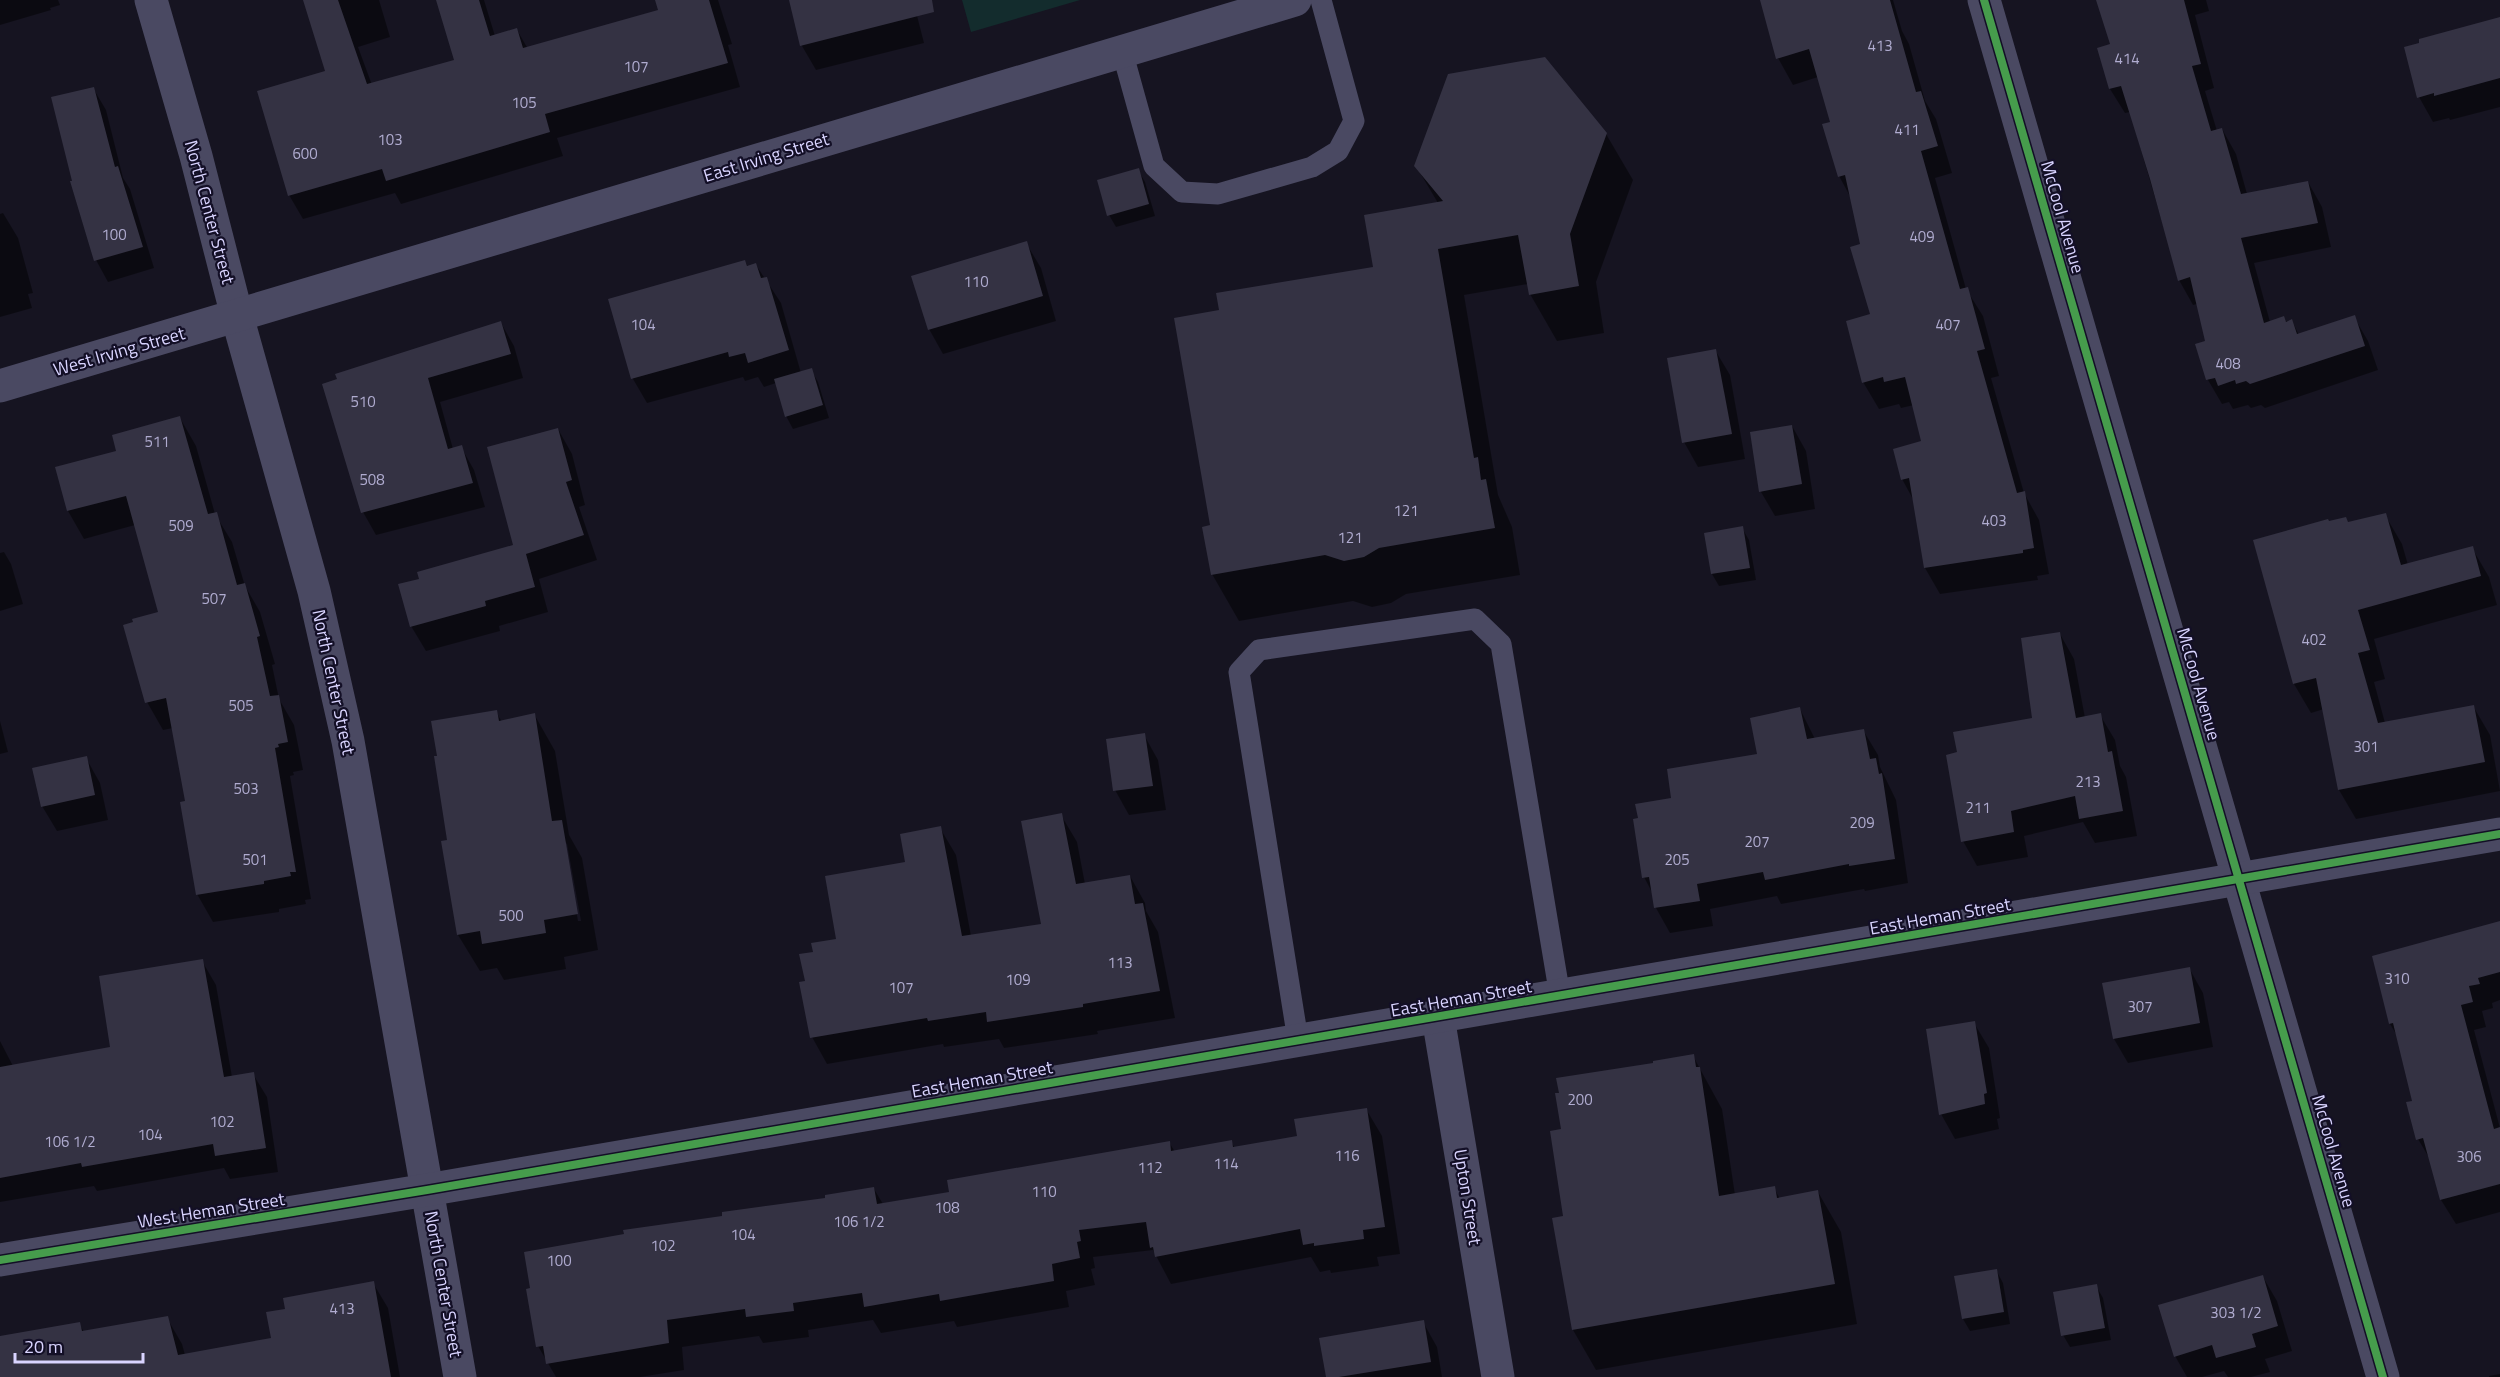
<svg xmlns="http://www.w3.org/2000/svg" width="2500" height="1377" font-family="'Titillium Web',sans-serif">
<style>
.green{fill:#132c2d}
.shadow{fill:#0007;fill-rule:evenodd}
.building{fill:#343243}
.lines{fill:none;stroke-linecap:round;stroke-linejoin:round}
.service{stroke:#4a4962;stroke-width:21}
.minor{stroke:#4a4962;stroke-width:33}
.cycleway-casing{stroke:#130f26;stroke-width:11}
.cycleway{stroke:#469c4c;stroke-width:8}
.labels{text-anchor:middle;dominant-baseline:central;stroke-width:4.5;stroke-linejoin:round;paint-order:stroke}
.number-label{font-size:15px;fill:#b0acd0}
.street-label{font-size:18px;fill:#d9d4ff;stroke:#130f26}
</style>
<rect width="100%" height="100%" fill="#161421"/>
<path class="green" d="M962,0H1080L971,32Z"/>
<g class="shadow">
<path d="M0,0H58L60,5L50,8L51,10L0,25Z"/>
<path d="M305,0H379L390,37L358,47L372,85L456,61L438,0H484L495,36L517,30L528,49L659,11L656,0H718L732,44L728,45L740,87L557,138L563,156L401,204L395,193L303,219L289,195L327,72Z"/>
<path d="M790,0H913L924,43L816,70L802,46Z"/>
<path d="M1762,0H1893L1902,31L1909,44L1925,101L1936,119L1952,173L1935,178L1966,289L1983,316L1999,376L1991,378L2024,493L2039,520L2049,574L2037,576L2038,580L1940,594L1925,568L1914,501L1902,479L1923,442L1914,405L1901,408L1899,404L1879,409L1863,382L1872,315L1862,245L1851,198L1839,176L1831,123L1818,77L1793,85L1778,58Z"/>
<path d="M2098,0H2206L2209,11L2195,15L2214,88L2205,91L2217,131L2222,129L2236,154L2247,194L2308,182L2322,207L2331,247L2254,263L2270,322L2292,321L2299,335L2354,317L2368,341L2378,370L2265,408L2261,405L2251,408L2248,405L2233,409L2229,402L2222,404L2208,380L2206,342L2197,304L2193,305L2179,280L2130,112L2125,113L2110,89L2099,49L2112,45Z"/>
<path d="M2500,18V107L2450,120L2449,118L2433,122L2419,97Z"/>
<path d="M93,88L106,110L123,178L130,189L154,268L108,282L96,260Z"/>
<path d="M1606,134L1633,180L1596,282L1604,333L1557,341L1530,294L1528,284L1464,295L1498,495L1512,527L1520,575L1406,594L1391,603L1372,607L1353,601L1239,621L1212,574L1221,311L1374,268L1438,203L1416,166Z"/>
<path d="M1138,170L1145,182L1155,216L1116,227L1109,215Z"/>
<path d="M3,213L18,238L33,293L28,294L32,308L0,317V214Z"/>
<path d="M1026,243L1041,268L1056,321L943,354L929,329Z"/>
<path d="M745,261L748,267L756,265L781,303L801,373L811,370L818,382L829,418L793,429L786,416L776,383L764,387L758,377L745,381L743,377L647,403L633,379L610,300Z"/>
<path d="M501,323L514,346L523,378L440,402L453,449L461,447L474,470L485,507L376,535L363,512L324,385Z"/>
<path d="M1715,350L1730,375L1745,459L1698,467L1684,442Z"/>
<path d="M180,418L196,446L215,514L232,542L245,586L260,612L275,664L272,665L279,699L294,725L303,770L293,772L294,775L290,776L311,899L305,900L306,904L279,909V912L213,922L197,894L187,802L173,728L163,730L147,702L159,613L135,525L84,539L68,511L118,452Z"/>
<path d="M1792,426L1806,451L1815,509L1775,516L1761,492Z"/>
<path d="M558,429L572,454L585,505L579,507L597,560L539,579L548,612L499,626L500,631L426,651L411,626L421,580L515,546Z"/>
<path d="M2385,515L2402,544L2408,565L2472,548L2489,577L2497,605L2374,639L2385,679L2374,682L2385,723L2473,706L2490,735L2500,791L2356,819L2339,790L2324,709L2311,713L2294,684L2255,541Z"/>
<path d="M1742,528L1749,540L1756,580L1719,586L1712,574Z"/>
<path d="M4,552L11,564L23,604L0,611V553Z"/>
<path d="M2060,634L2074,659L2085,718L2100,715L2115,740L2120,766L2126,777L2137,836L2095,843L2083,822L2024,836L2028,857L1977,866L1963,841L2034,719Z"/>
<path d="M1800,709L1815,739L1863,730L1878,755L1880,767L1896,800L1908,883L1865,891L1864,889L1781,904L1777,896L1710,909L1713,926L1670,933L1656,908L1653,894L1644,877L1673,799L1759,755Z"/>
<path d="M496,712L502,722L534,714L555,751L569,835L582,858L598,950L564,957L566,969L504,980L497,968L480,971L458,935L438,757ZM564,840L567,844L581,921H578Z"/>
<path d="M0,721L8,752L0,754Z"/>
<path d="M1144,735L1158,760L1166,810L1129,815L1115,790Z"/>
<path d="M86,758L100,783L108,820L57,831L42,806Z"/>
<path d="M1061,815L1077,842L1085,884L1130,876L1145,903L1146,911L1158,932L1175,1018L1097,1031L1098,1034L1004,1048L999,1039L944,1047L943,1044L827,1064L812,1037L807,982L814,953L837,940L940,828L956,855L971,936L1043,925Z"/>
<path d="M2500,922V1000L2492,1003L2493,1008L2482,1011L2486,1027L2474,1030L2500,1128V1212L2456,1224L2441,1200L2431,1161L2418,1139L2414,1102L2398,1037L2390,1024L2374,957Z"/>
<path d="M202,961L216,985L232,1077L253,1074L267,1097L278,1172L230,1179L224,1168L97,1191L94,1186L0,1202V1041L13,1066L112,1048Z"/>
<path d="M2189,968L2203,993L2213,1047L2128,1063L2114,1039Z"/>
<path d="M1974,1023L1989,1048L2000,1118L1997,1119L1999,1129L1955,1139L1941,1114Z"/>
<path d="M1693,1056L1722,1109L1735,1195L1774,1188L1780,1199L1818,1192L1841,1232L1857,1324L1596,1370L1573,1330L1553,1220L1565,1218L1562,1131L1655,1064Z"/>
<path d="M1366,1109L1382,1136L1400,1254L1377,1257L1379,1266L1331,1273L1330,1270L1320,1272L1311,1257L1171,1284L1153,1250L1093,1257L1095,1268L1091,1269L1095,1285L1066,1291L1069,1307L957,1327L954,1321L881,1333L873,1320L808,1330L809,1337L763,1343L759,1336L682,1347L684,1370L640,1377H556L538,1346L724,1217L827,1199L874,1189L883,1204L951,1194L1169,1142L1175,1152L1231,1142L1235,1148L1298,1138Z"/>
<path d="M1996,1270L2003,1283L2010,1324L1970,1331L1963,1319Z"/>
<path d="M2263,1277L2277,1301L2292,1351L2265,1359L2270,1372L2251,1377H2228L2224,1371L2202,1377H2187L2175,1356Z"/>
<path d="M373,1283L388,1308L400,1377H0V1338L79,1324L84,1332L167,1318L182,1344L185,1355L273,1339L287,1310Z"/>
<path d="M2096,1286L2103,1298L2111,1340L2070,1347L2063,1335Z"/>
<path d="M1423,1322L1437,1347L1442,1377H1327Z"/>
<path d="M2500,1374V1377H2489V1376Z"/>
</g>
<g class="building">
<path d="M303,0H338L367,84L454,60L436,0H479L490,36L517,28L523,48L658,10L655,0H709L728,63L545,114L550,132L386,181L382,169L288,196L257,91L325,71Z"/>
<path d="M789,0H932L934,12L800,46Z"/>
<path d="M1760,0H1890L1916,92L1921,91L1938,146L1921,151L1960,289L1968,287L1985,349L1977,351L2017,493L2025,491L2034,548L2023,550V553L1924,568L1909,478L1901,480L1893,449L1921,441L1905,377L1884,382L1883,377L1862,383L1846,321L1870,314L1850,247L1860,244L1845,175L1838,177L1822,124L1830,122L1809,49L1776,59Z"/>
<path d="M2096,0H2184L2201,64L2192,66L2211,131L2222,128L2241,194L2308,181L2318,223L2241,238L2264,323L2284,316L2286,322L2292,319L2297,334L2355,315L2365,346L2250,384L2246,381L2236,384L2235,380L2218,386L2215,378L2206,380L2195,344L2205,341L2190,277L2178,281L2150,179L2121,86L2109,89L2097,48L2110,44Z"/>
<path d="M2500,17V78L2434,96V93L2417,98L2404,47L2419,43V39Z"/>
<path d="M1545,57L1607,133L1570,234L1579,286L1529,295L1518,235L1438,249L1474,458L1478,457L1481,480L1486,479L1495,528L1379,548L1364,557L1344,561L1325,555L1211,575L1202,527L1210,525L1174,318L1219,310L1216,293L1373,267L1364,215L1443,201L1414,166L1448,74Z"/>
<path d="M94,87L115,167L118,166L143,247L94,261L70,181H72L51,97Z"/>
<path d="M1139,168L1149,204L1107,216L1097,180Z"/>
<path d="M1027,241L1043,296L928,330L911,276Z"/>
<path d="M745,260L747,266L756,263L761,278L767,277L789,350L748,363L745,353L729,357L728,352L631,379L608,299Z"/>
<path d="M501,321L511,354L428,378L448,449L462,445L473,483L361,513L322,384L337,379L335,374Z"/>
<path d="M1716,349L1732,434L1682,443L1667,358Z"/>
<path d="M812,368L823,405L785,417L774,379Z"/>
<path d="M180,416L208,514L217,512L237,585L245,583L260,636L257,637L270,696L279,695L288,742L278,744L279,747L275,748L296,872H290L291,876L264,881V884L196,895L180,802L185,801L166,698L145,703L123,625L133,622L132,619L158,612L126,496L67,511L55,467L116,451L112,435Z"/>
<path d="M1792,425L1802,484L1759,492L1750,432Z"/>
<path d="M558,428L572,480L566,482L584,535L526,554L535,587L485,601L486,606L410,627L398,584L419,579L417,572L513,545L487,447Z"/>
<path d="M2386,513L2401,565L2473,546L2481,576L2358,610L2370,650L2358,653L2378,723L2474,705L2485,762L2338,790L2316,678L2293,684L2253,540L2328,519L2329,521L2346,517L2348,522Z"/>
<path d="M1743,526L1750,568L1711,574L1704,533Z"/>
<path d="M2060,632L2076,718L2101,713L2108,752L2112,751L2123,811L2079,819L2075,796L2011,811L2014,832L1961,842L1946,755L1957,752L1953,732L2032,718L2021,638Z"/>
<path d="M1800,707L1807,739L1864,729L1870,759L1876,758L1879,774L1882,773L1895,859L1849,866V864L1765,880L1763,872L1697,884L1700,901L1654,908L1649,877L1642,878L1633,819L1638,818L1635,804L1671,798L1667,769L1757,754L1750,718Z"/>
<path d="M497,710L499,721L535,713L552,821L562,820L578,914L544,920L546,933L482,944L480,931L457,935L441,841L447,840L434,756H437L431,721Z"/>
<path d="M1145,733L1153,786L1113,791L1106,739Z"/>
<path d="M87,756L95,795L41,807L32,768Z"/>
<path d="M1062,813L1076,884L1130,875L1135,904L1143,903L1160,991L1083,1004V1007L987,1022L986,1012L928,1021L927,1018L810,1038L799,982L805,981L799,954L813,952L811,943L836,939L825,876L905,862L900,834L941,826L962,936L1041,924L1021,821Z"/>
<path d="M2500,921V972L2478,978L2480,984L2469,986L2473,1002L2461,1005L2494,1129L2500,1127V1184L2440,1200L2423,1138L2416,1140L2406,1102L2412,1101L2393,1023L2389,1024L2372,956Z"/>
<path d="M203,959L224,1077L254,1072L266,1148L215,1156L213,1144L82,1167L81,1163L0,1178V1067L110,1047L99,976Z"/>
<path d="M2190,967L2200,1023L2113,1039L2102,983Z"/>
<path d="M1975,1021L1987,1093L1984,1094L1985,1104L1939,1115L1926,1029Z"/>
<path d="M1694,1054L1696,1067H1700L1719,1196L1775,1186L1777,1198L1818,1190L1835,1284L1572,1330L1552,1218L1563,1216L1550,1131L1561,1129L1555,1093H1559L1556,1078L1653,1063V1061Z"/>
<path d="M1367,1108L1385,1227L1363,1230L1364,1239L1314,1246V1243L1303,1245L1300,1229L1155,1257L1153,1247L1150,1248L1146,1222L1079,1230L1081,1241L1077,1242L1080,1258L1052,1264L1054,1281L940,1301L939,1294L864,1307L862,1293L793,1303L794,1311L746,1317L745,1309L667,1320L669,1343L546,1364L543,1346L536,1347L526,1289L530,1288L524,1252L624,1234L623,1230L722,1216V1212L825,1198V1195L874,1187L877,1204L949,1192L947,1180L1170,1141L1171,1151L1232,1140L1233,1147L1297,1136L1294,1119Z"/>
<path d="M1997,1269L2004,1312L1962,1319L1954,1276Z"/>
<path d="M2263,1275L2278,1326L2252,1334L2256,1347L2216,1358L2212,1345L2174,1357L2158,1305Z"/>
<path d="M374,1281L391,1377H0V1336L80,1322L82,1331L168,1316L178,1355L271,1338L266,1312L285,1309L283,1298Z"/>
<path d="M2097,1284L2105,1328L2061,1336L2053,1292Z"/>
<path d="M1424,1320L1431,1362L1339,1377H1326L1319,1338Z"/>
</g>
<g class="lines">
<g class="service">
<path d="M1122,51L1154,166L1182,192L1218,194L1312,167L1338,151L1354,121L1321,0"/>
<path d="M1298,1040L1239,672L1259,650L1475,619L1501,644L1560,996"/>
</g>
<g class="minor">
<path d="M151,0L196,156L237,316L314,591L348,741L460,1377"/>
<path d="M1984,0L2383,1377"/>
<path d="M0,386L1295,0"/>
<path d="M1438,1017L1498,1377"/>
<path d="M0,1260L427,1190L2500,834"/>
</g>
<g class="cycleway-casing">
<g id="cycleway">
<path d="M1984,0L2383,1377"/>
<path d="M0,1260L427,1190L2500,834"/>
</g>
</g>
<use href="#cycleway" class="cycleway"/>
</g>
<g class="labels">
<g class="number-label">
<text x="1880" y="45">413</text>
<text x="2127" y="58">414</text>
<text x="636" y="66">107</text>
<text x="524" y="102">105</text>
<text x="1907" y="129">411</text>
<text x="390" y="139">103</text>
<text x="305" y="153">600</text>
<text x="114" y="234">100</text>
<text x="1922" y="236">409</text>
<text x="976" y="281">110</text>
<text x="643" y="324">104</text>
<text x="1948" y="324">407</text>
<text x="2228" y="363">408</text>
<text x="363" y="401">510</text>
<text x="157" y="441">511</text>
<text x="372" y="479">508</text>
<text x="1406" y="510">121</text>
<text x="1994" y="520">403</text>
<text x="181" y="525">509</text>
<text x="1350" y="537">121</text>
<text x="214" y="598">507</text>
<text x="2314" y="639">402</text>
<text x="241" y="705">505</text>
<text x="2366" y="746">301</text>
<text x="2088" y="781">213</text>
<text x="246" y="788">503</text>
<text x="1978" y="807">211</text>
<text x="1862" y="822">209</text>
<text x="1757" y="841">207</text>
<text x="255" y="859">501</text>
<text x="1677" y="859">205</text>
<text x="511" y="915">500</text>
<text x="1120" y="962">113</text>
<text x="2397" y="978">310</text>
<text x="1018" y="979">109</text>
<text x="901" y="987">107</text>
<text x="2140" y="1006">307</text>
<text x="1580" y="1099">200</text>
<text x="222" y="1121">102</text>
<text x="150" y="1134">104</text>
<text x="70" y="1141">106 1/2</text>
<text x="1347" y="1155">116</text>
<text x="2469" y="1156">306</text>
<text x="1226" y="1163">114</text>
<text x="1150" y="1167">112</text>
<text x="1044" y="1191">110</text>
<text x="947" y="1207">108</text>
<text x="859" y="1221">106 1/2</text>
<text x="743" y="1234">104</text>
<text x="663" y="1245">102</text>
<text x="559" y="1260">100</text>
<text x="342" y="1308">413</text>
<text x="2236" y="1312">303 1/2</text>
</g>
<g class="street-label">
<text transform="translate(766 157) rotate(-17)">East Irving Street</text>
<text transform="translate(210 212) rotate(75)">North Center Street</text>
<text transform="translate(2063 217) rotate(74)">McCool Avenue</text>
<text transform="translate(119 351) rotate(-16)">West Irving Street</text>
<text transform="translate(334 682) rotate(78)">North Center Street</text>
<text transform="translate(2199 684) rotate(74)">McCool Avenue</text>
<text transform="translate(1940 916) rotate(-10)">East Heman Street</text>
<text transform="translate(1461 998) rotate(-10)">East Heman Street</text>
<text transform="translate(982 1079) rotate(-10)">East Heman Street</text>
<text transform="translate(2334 1151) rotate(74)">McCool Avenue</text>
<text transform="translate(1468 1197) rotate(81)">Upton Street</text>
<text transform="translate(211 1210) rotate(-9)">West Heman Street</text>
<text transform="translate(444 1284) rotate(80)">North Center Street</text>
</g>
</g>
<path d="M15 1353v9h128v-9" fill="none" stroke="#d9d4ff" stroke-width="3"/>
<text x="24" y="1353" font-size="18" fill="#d9d4ff" stroke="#130f26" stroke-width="4.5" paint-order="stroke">20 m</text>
</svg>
